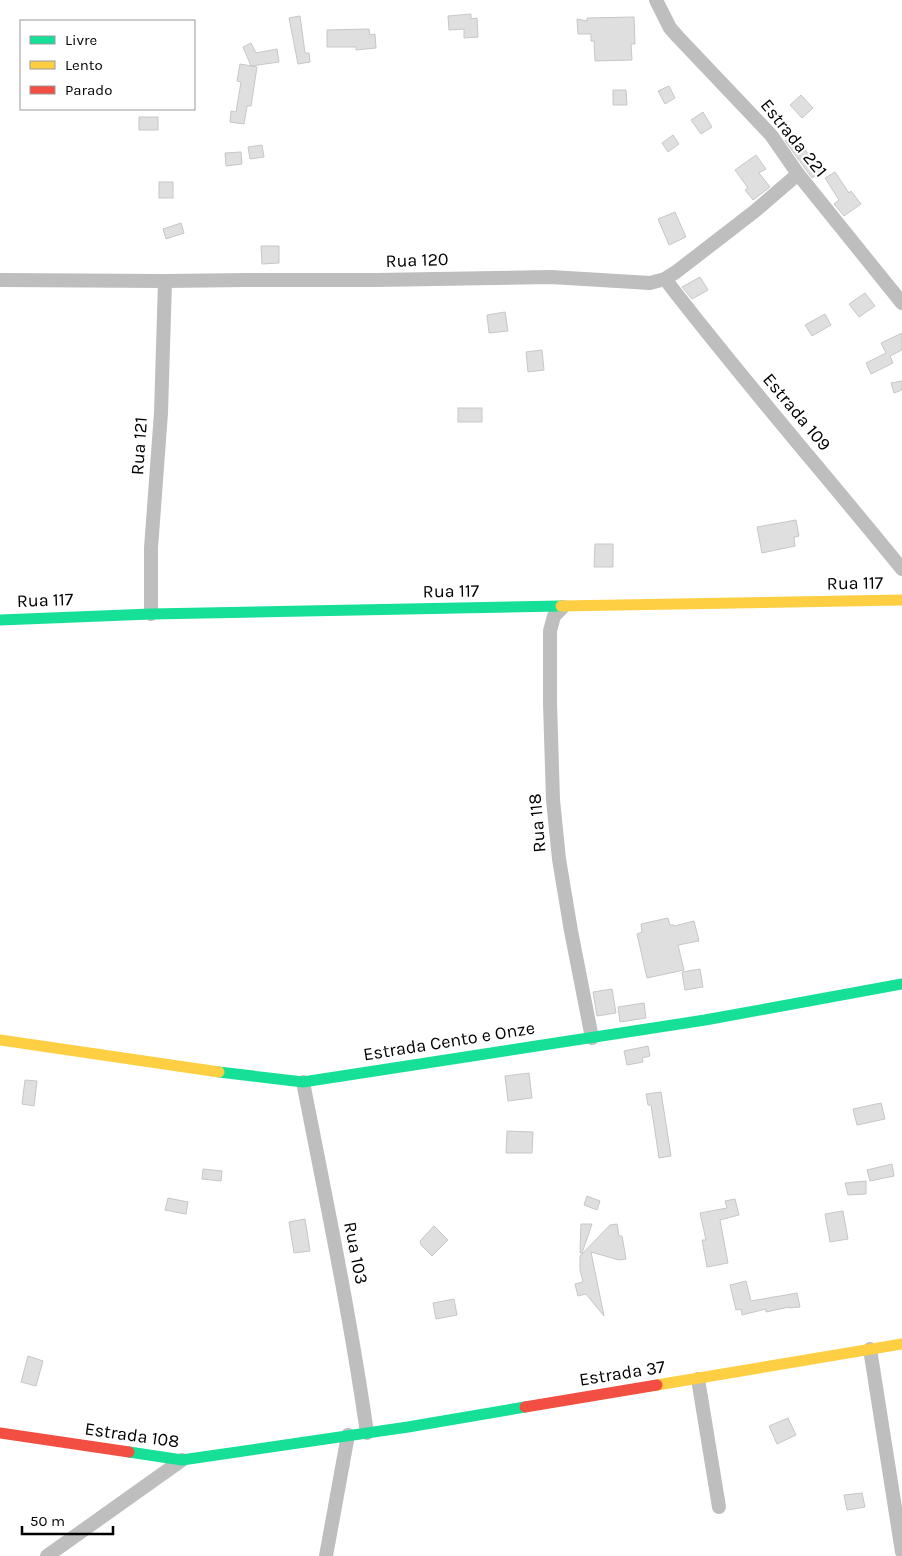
<svg xmlns="http://www.w3.org/2000/svg" width="902" height="1556" font-family="Karla,sans-serif">
<style>
.building{fill:#dfdfdf;stroke:#c7c7c7}
.lines{fill:none;stroke-linecap:round;stroke-linejoin:round}
.street{stroke:#bebebe;stroke-width:14}
.fast{stroke:#16e098;stroke-width:11}
.slow{stroke:#ffcf43;stroke-width:11}
.jam{stroke:#f24e42;stroke-width:11}
.labels{text-anchor:middle;dominant-baseline:central;stroke-width:4;stroke-linejoin:round;paint-order:stroke}
.street-label{font-size:18px;fill:#000;stroke:#fff}
</style>
<rect width="100%" height="100%" fill="#fff"/>
<g class="building">
<path d="M471,14V19L477,18L478,37L464,38V29L449,30L448,16Z"/>
<path d="M300,16L305,53H309L310,62L298,64L289,18Z"/>
<path d="M634,17L635,44H631L632,60L595,61L594,41H591V34H578L577,19L587,21V18Z"/>
<path d="M369,29L370,35L375,34L376,48L356,50V47H327V30Z"/>
<path d="M251,43L256,53L277,49L279,62L251,66L243,47Z"/>
<path d="M240,64L257,67L251,106H247L244,124L230,122L231,111L236,112L241,82L237,81Z"/>
<path d="M669,86L675,98L665,104L658,91Z"/>
<path d="M613,90H626L627,105H613Z"/>
<path d="M801,95L813,108L802,118L790,105Z"/>
<path d="M703,112L712,127L701,134L691,120Z"/>
<rect x="139" y="117" width="19" height="13"/>
<path d="M673,135L679,144L668,152L662,143Z"/>
<path d="M793,136L802,149L804,148L821,172L812,178L785,141Z"/>
<path d="M262,145L264,157L250,159L248,147Z"/>
<path d="M241,152L242,164L226,166L225,153Z"/>
<path d="M756,155L766,169L759,173L770,187L753,200L745,190L748,188L735,170Z"/>
<path d="M835,172L849,193L851,191L861,204L844,216L834,204L839,200L825,178Z"/>
<rect x="159" y="182" width="14" height="16"/>
<path d="M675,212L686,237L669,245L658,219Z"/>
<path d="M181,223L184,233L166,239L163,229Z"/>
<path d="M261,246H279V263L262,264Z"/>
<path d="M700,277L708,290L692,299L682,287Z"/>
<path d="M865,293L875,306L859,317L849,304Z"/>
<path d="M505,312L508,331L489,333L487,315Z"/>
<path d="M825,314L831,325L812,336L805,325Z"/>
<path d="M902,333V350L890,356L893,363L871,374L866,363L886,353L881,343Z"/>
<path d="M542,350L544,370L528,372L526,352Z"/>
<path d="M902,381V390L894,393L891,383Z"/>
<rect x="458" y="408" width="24" height="14"/>
<path d="M796,520L799,536L794,537L795,546L762,553L757,527Z"/>
<path d="M595,544H613V567H594Z"/>
<path d="M668,918L670,925H674V926L694,921L699,941L678,945L684,970L647,978L637,934L642,932L641,924Z"/>
<path d="M700,969L703,987L685,990L682,972Z"/>
<path d="M612,989L616,1013L597,1016L593,992Z"/>
<path d="M644,1003L646,1018L620,1022L618,1007Z"/>
<path d="M648,1046L650,1056L642,1058L643,1062L627,1065L624,1051Z"/>
<path d="M529,1073L532,1098L508,1101L505,1076Z"/>
<path d="M25,1080L37,1081L34,1106L22,1104Z"/>
<path d="M661,1092L671,1156L659,1158L651,1105H648L646,1094Z"/>
<path d="M881,1103L885,1119L857,1125L853,1109Z"/>
<path d="M507,1131L533,1132L532,1153H506Z"/>
<path d="M892,1164L894,1176L870,1181L867,1170Z"/>
<path d="M203,1169L222,1171L221,1181L202,1179Z"/>
<path d="M866,1181V1194L848,1195L845,1183Z"/>
<path d="M587,1196L600,1201L597,1210L584,1205Z"/>
<path d="M168,1198L188,1202L186,1214L165,1210Z"/>
<path d="M735,1199L739,1215L720,1220L728,1263L707,1267L702,1240H706L700,1213L727,1208L725,1201Z"/>
<path d="M843,1211L848,1239L830,1242L825,1214Z"/>
<path d="M305,1219L310,1251L294,1253L289,1222Z"/>
<path d="M581,1224H592L582,1253H580Z"/>
<path d="M617,1224L619,1236H622L626,1259L619,1260L591,1252L604,1316L586,1294L578,1296L575,1284L583,1282L580,1270V1256L610,1225Z"/>
<path d="M434,1226L448,1240L432,1256L421,1245L420,1241Z"/>
<path d="M746,1281L751,1301L797,1293L800,1307L789,1308V1307L766,1312V1309L742,1315L741,1309L736,1310L730,1285Z"/>
<path d="M454,1299L457,1315L436,1319L433,1303Z"/>
<path d="M28,1356L43,1361L36,1386L21,1382Z"/>
<path d="M788,1418L796,1435L777,1444L769,1426Z"/>
<path d="M862,1493L865,1507L847,1510L844,1495Z"/>
</g>
<g class="lines">
<g class="street">
<path d="M656,0L670,28L678,37L771,135L798,174L902,303"/>
<path d="M665,279C741,378 823,472 902,569"/>
<path d="M0,280L165,281L246,280H376L551,277L650,283L665,279L676,272L755,211L798,174"/>
<path d="M563,607L554,616L550,631V703L553,800L559,859L571,931L592,1038"/>
<path d="M151,614V548L161,413L165,281"/>
<path d="M303,1082C326,1199 350,1315 367,1433"/>
<path d="M870,1349L902,1552"/>
<path d="M698,1379L719,1507"/>
<path d="M47,1556L182,1460"/>
<path d="M326,1556L348,1435"/>
</g>
<g class="fast">
<path d="M0,620L151,614L561,606"/>
<path d="M219,1072L303,1082L705,1020L902,984"/>
<path d="M129,1452L182,1460L408,1427L525,1407"/>
</g>
<g class="slow">
<path d="M561,606L902,600"/>
<path d="M0,1040L219,1072"/>
<path d="M657,1385L902,1344"/>
</g>
<g class="jam">
<path d="M525,1407L657,1385"/>
<path d="M0,1433L129,1452"/>
</g>
</g>
<g class="labels">
<g class="street-label">
<text transform="translate(794 138) rotate(51)">Estrada 221</text>
<text transform="translate(417 260) rotate(-2)">Rua 120</text>
<text transform="translate(797 412) rotate(50)">Estrada 109</text>
<text transform="translate(139 446) rotate(-86)">Rua 121</text>
<text transform="translate(855 583) rotate(-1)">Rua 117</text>
<text transform="translate(451 591) rotate(-1)">Rua 117</text>
<text transform="translate(45 600) rotate(-2)">Rua 117</text>
<text transform="translate(537 823) rotate(-95)">Rua 118</text>
<text transform="translate(449 1041) rotate(-9)">Estrada Cento e Onze</text>
<text transform="translate(356 1253) rotate(79)">Rua 103</text>
<text transform="translate(622 1373) rotate(-9)">Estrada 37</text>
<text transform="translate(132 1435) rotate(8)">Estrada 108</text>
</g>
</g>
<rect x="20" y="20" width="175" height="90" fill="#ffffff" stroke="#999999"/>
<rect x="30" y="36" width="25" height="8" fill="#16e098" stroke="#999999"/>
<text x="65" y="45" font-size="15" fill="#000000">Livre</text>
<rect x="30" y="61" width="25" height="8" fill="#ffcf43" stroke="#999999"/>
<text x="65" y="70" font-size="15" fill="#000000">Lento</text>
<rect x="30" y="86" width="25" height="8" fill="#f24e42" stroke="#999999"/>
<text x="65" y="95" font-size="15" fill="#000000">Parado</text>
<path d="M22 1526v8h91v-8" fill="none" stroke="#000000" stroke-width="2.5"/>
<text x="30" y="1526" font-size="15" fill="#000000" stroke="#ffffff" stroke-width="4" paint-order="stroke">50 m</text>
</svg>
